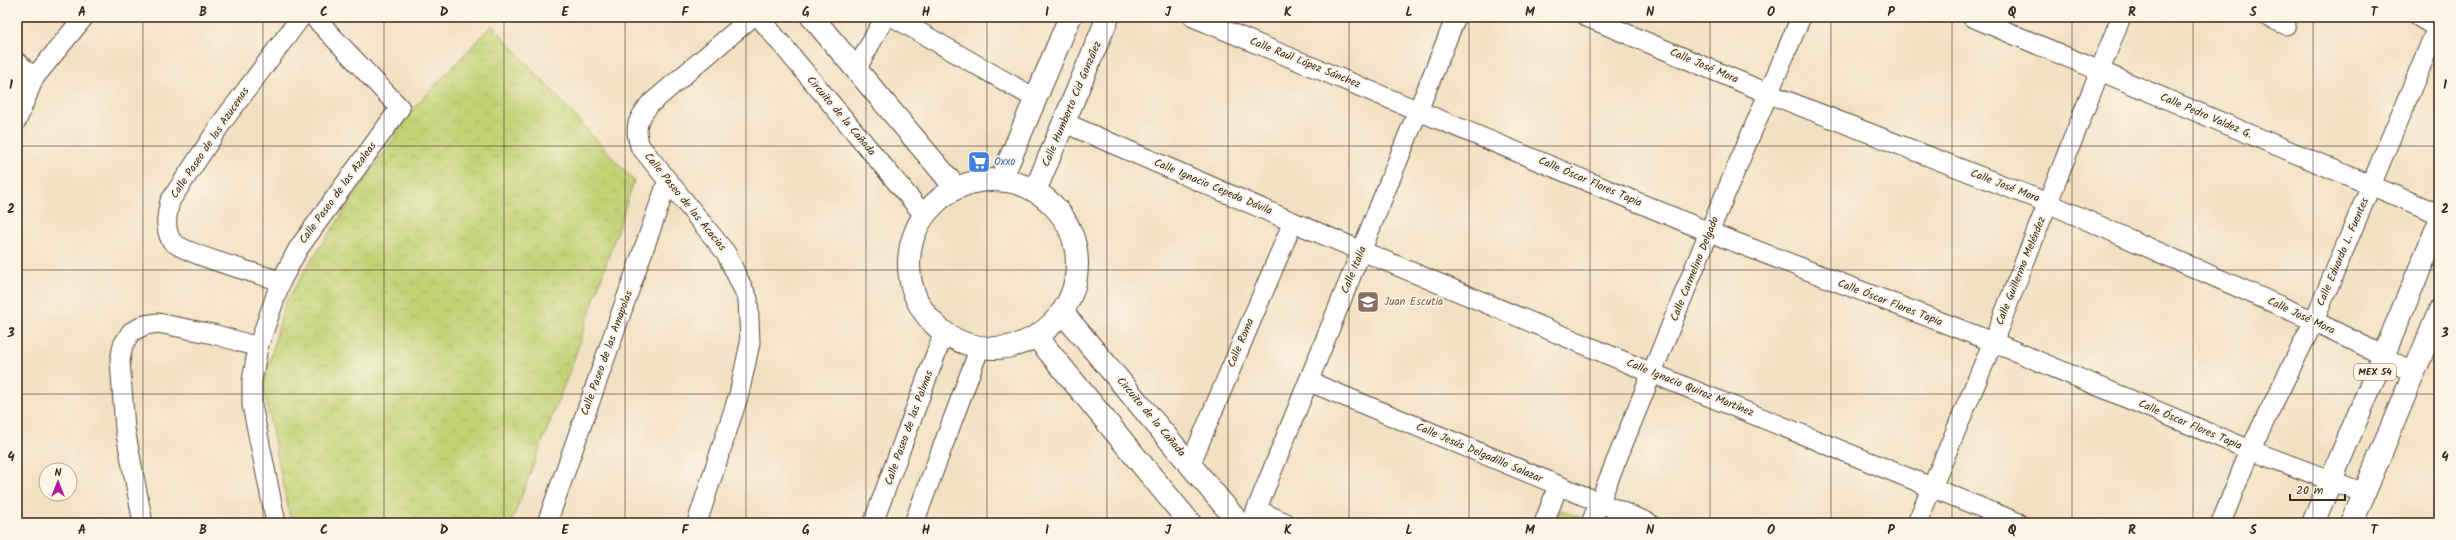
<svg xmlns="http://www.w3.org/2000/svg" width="2456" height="540" font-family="Kalam,sans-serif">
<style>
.park{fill:url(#park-crowns);stroke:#7e7e49}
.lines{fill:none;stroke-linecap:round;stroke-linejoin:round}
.minor-casing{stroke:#564537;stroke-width:21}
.tertiary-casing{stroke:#564537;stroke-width:24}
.primary-casing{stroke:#564537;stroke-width:24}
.minor{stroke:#fff;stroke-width:19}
.tertiary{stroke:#fff;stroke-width:22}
.primary{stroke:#fff;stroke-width:22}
.grid{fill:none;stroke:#3b2a1e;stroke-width:1;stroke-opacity:0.55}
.labels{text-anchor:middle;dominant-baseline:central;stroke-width:3.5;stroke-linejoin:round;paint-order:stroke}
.shield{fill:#fcf5e5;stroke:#75675a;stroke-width:1}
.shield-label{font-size:10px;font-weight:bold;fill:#3b2a1e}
.street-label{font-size:11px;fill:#3b2a1e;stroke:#fcf5e5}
.shop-label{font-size:11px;fill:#366cbe;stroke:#fcf5e5;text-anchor:start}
.education-label{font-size:11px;fill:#785e54;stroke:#fcf5e5;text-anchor:start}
.neatline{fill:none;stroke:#3b2a1e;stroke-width:1.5}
.grid-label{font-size:13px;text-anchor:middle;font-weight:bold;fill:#3b2a1e}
</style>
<defs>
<pattern id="park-crowns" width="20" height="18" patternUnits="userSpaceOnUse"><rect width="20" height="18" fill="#c2d274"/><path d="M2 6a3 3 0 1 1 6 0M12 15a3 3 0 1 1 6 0" fill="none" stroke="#a8b464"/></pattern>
</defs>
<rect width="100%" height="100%" fill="#fcf5e5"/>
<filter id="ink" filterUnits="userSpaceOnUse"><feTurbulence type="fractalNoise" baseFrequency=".025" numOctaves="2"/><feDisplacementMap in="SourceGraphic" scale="8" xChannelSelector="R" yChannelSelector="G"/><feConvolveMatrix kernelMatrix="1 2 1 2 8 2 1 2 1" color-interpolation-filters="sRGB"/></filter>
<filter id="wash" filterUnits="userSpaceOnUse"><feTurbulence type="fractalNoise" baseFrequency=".012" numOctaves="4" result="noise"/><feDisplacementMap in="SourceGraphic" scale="16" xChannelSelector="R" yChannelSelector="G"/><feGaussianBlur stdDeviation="0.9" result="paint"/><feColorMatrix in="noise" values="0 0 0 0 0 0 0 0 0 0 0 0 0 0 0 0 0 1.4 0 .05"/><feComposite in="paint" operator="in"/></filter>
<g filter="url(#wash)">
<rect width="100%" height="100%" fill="#f2e0c2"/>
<g class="park">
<path d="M492,25L634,181L573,362L511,523H291L263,386L285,303L316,253L415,107Z"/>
<path d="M1561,510L1580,517L1577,523H1555Z"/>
</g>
</g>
<g filter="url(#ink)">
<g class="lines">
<g class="minor-casing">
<g id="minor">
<path d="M759,17L924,215"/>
<path d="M893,17L1036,99"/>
<path d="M1193,17L1709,232L1993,342L2250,450L2364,493"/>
<path d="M1587,17L1767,93L2048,203L2314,321L2382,355L2414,374"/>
<path d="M1972,17L2439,214"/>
<path d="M2268,17L2286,25"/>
<path d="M2419,17L2437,28"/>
<path d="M17,62L34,78"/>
<path d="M856,70L885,17"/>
<path d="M17,120L34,78L84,17"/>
<path d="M1065,123L1293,222L1654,374L2019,523"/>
<path d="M281,281C262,275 180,253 171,240C164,227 167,214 170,201L223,121L301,17"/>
<path d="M1310,382L1649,523"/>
<path d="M1190,465L1293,222"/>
<path d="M1257,510L1286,523"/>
<path d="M143,523L125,429L120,361L123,345L131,332L145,325L158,323L213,334L258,347"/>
<path d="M276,523L252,405V381L258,347L281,281L298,249L400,108L314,17"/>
<path d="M547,523L667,183"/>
<path d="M697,523L739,394L750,343L748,299L726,253L640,146C634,127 637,121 649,105L752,17"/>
<path d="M873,523L944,332"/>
<path d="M914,523L980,347"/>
<path d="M1251,523L1456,17"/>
<path d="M1544,523L1558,486"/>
<path d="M1591,523L1709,232L1801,17"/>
<path d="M1917,523L1993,342L2121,17"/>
<path d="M2221,523L2250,450L2314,321L2439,23"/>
</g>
</g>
<g class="tertiary-casing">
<g id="tertiary">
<path d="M812,17L956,188"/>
<path d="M1001,180L1070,17"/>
<circle cx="993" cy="264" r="84"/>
<path d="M1035,191L1108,17"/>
<path d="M1062,312L1239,523"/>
<path d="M1036,336L1190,523"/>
</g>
</g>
<g class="primary-casing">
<g id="primary">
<path d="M2313,523L2439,223"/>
<path d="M2352,523L2439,312"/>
</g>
</g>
<use href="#minor" class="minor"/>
<use href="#tertiary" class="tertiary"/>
<use href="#primary" class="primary"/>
</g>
</g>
<path class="grid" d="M143,17V523M263,17V523M384,17V523M504,17V523M625,17V523M746,17V523M866,17V523M987,17V523M1107,17V523M1228,17V523M1349,17V523M1469,17V523M1590,17V523M1710,17V523M1831,17V523M1952,17V523M2072,17V523M2193,17V523M2313,17V523M17,146H2439M17,270H2439M17,394H2439"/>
<defs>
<g id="supermarket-square" transform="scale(1.15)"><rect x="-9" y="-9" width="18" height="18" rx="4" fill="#3f7fe0" stroke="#fcf5e5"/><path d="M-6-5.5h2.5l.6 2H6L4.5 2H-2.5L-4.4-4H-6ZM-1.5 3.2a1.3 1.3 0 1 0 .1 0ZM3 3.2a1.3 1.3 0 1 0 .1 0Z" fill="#fff"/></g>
<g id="university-square" transform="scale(1.15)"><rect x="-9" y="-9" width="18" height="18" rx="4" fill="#8d6e63" stroke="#fcf5e5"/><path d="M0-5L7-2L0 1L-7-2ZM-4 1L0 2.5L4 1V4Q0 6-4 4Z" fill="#fff"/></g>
</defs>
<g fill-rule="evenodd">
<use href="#supermarket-square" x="979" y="162"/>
<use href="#university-square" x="1368" y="302"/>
</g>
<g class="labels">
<rect class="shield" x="2354" y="364" width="42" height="16" rx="3"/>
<g class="shield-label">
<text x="2375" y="372">MEX 54</text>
</g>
<g class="street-label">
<text transform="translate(1305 63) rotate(22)">Calle Raúl López Sánchez</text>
<text transform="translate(1704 66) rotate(23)">Calle José Mora</text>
<text transform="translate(1072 104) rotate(-67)">Calle Humberto Cid González</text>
<text transform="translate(841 116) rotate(50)">Circuito de la Cañada</text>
<text transform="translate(2206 116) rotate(23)">Calle Pedro Valdez G.</text>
<text transform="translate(210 143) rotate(-56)">Calle Paseo de las Azucenas</text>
<text transform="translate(1590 182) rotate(23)">Calle Óscar Flores Tapia</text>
<text transform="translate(2005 186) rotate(21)">Calle José Mora</text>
<text transform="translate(1213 187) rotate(23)">Calle Ignacio Cepeda Dávila</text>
<text transform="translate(338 193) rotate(-54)">Calle Paseo de las Azaleas</text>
<text transform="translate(685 202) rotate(51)">Calle Paseo de las Acacias</text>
<text transform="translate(2343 252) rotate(-67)">Calle Eduardo L. Fuentes</text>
<text transform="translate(1695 269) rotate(-68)">Calle Carmelino Delgado</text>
<text transform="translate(1354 270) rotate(-68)">Calle Italia</text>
<text transform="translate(2021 271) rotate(-68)">Calle Guillermo Meléndez</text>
<text transform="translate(1890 303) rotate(21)">Calle Óscar Flores Tapia</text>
<text transform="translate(2301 316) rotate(25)">Calle José Mora</text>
<text transform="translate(1241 343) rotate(-67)">Calle Roma</text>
<text transform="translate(607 353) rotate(-70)">Calle Paseo de las Amapolas</text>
<text transform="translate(1690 388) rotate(22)">Calle Ignacio Quiroz Martínez</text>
<text transform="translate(1151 417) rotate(50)">Circuito de la Cañada</text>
<text transform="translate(2190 425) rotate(23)">Calle Óscar Flores Tapia</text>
<text transform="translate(909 428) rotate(-70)">Calle Paseo de las Palmas</text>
<text transform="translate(1479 453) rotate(23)">Calle Jesús Delgadillo Salazar</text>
</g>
<g class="shop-label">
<text x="994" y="162">Oxxo</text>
</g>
<g class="education-label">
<text x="1384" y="302">Juan Escutia</text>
</g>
</g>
<rect width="2456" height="540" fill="none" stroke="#fcf5e5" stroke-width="44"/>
<g transform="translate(58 482)"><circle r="19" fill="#fcf5e5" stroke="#afa495"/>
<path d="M0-3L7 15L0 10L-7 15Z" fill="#b5179e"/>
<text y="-6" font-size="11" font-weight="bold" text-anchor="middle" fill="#3b2a1e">N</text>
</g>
<path d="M2290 494v6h55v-6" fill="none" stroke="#3b2a1e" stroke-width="2"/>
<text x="2296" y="494" font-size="12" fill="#3b2a1e" stroke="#fcf5e5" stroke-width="3" paint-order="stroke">20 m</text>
<rect x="22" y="22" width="2412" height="496" class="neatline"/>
<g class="grid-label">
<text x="82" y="16">A</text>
<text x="203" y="16">B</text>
<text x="324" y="16">C</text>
<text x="444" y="16">D</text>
<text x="565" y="16">E</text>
<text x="685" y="16">F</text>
<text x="806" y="16">G</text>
<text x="926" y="16">H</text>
<text x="1047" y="16">I</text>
<text x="1168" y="16">J</text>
<text x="1288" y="16">K</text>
<text x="1409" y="16">L</text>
<text x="1530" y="16">M</text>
<text x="1650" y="16">N</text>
<text x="1771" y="16">O</text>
<text x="1891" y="16">P</text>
<text x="2012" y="16">Q</text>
<text x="2132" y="16">R</text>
<text x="2253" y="16">S</text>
<text x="2374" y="16">T</text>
<text x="11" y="89">1</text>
<text x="2445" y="89">1</text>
<text x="11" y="213">2</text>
<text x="2445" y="213">2</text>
<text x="11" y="337">3</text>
<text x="2445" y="337">3</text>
<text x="11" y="461">4</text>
<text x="2445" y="461">4</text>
<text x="82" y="534">A</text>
<text x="203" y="534">B</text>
<text x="324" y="534">C</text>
<text x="444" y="534">D</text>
<text x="565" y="534">E</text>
<text x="685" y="534">F</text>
<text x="806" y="534">G</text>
<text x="926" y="534">H</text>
<text x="1047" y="534">I</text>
<text x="1168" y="534">J</text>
<text x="1288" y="534">K</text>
<text x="1409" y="534">L</text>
<text x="1530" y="534">M</text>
<text x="1650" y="534">N</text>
<text x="1771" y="534">O</text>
<text x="1891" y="534">P</text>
<text x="2012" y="534">Q</text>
<text x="2132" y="534">R</text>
<text x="2253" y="534">S</text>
<text x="2374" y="534">T</text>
</g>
</svg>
